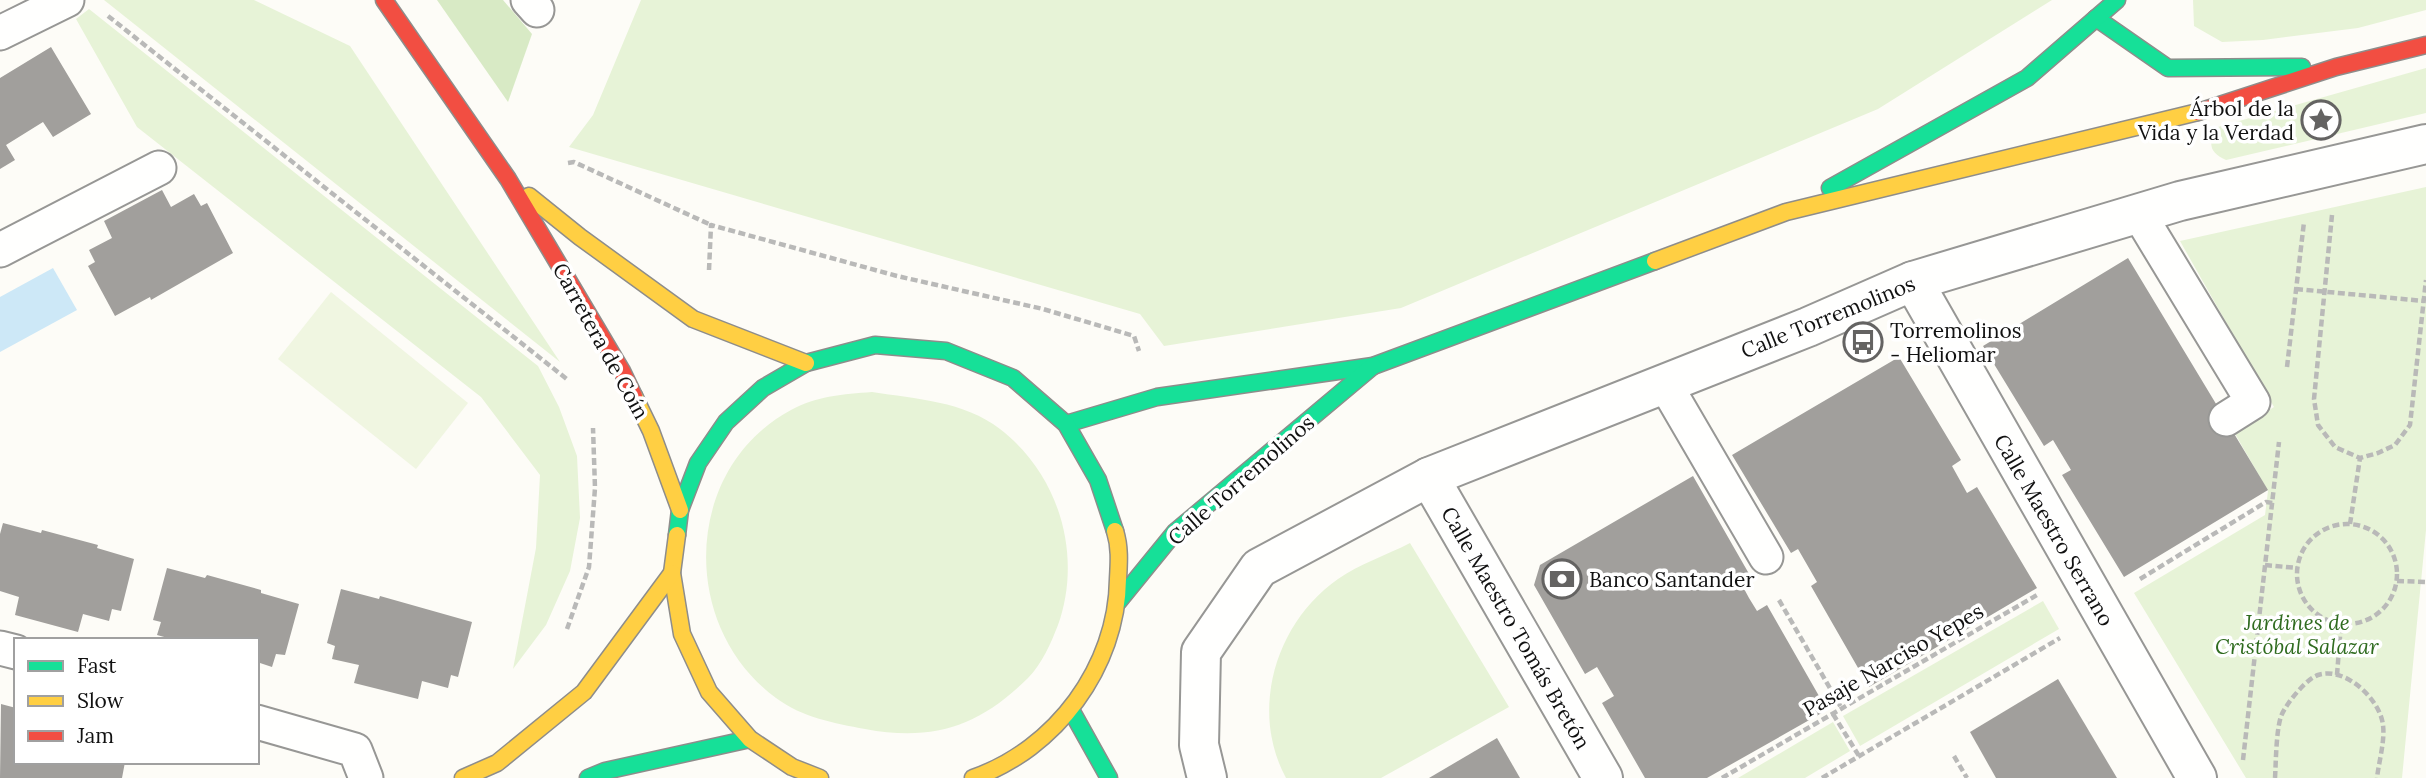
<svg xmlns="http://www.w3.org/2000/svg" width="2426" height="778" font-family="Lora,serif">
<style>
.green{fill:#e7f3d7}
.forest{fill:#d8eac5}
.pitch{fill:#f0f6e1}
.water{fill:#cde8f7}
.building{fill:#a19f9c}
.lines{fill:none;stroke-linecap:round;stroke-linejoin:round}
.lane-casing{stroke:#979795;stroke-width:37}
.street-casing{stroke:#979795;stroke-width:42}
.fast-casing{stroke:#8e8d8b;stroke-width:19}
.slow-casing{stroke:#8e8d8b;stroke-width:19}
.jam-casing{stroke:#8e8d8b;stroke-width:19}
.path{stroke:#b9b9b8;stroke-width:4.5;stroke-dasharray:7 3.5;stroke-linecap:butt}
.lane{stroke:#fffffe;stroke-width:33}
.street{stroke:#fffffe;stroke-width:38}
.fast{stroke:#16e098;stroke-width:16}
.slow{stroke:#ffcf43;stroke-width:16}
.jam{stroke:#f24e42;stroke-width:16}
.labels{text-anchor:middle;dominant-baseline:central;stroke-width:7;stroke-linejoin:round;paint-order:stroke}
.poi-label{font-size:21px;fill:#111;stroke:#fff;text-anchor:start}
.street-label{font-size:21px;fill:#111;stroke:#fff}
.park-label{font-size:21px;font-style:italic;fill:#2f6b1f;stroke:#fff}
</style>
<rect width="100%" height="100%" fill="#fdfcf7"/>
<g class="green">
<path d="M104,0H254L350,46L560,362Z"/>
<path d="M641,0H2052L1878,109L1401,308L1164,346L1140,314L569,147L593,115Z"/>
<path d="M2193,0H2426V10L2358,28L2263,40L2222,42L2194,26Z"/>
<path d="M89,9L538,366L559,407L577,456L580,518L570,571L546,625L513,669L536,548L540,475L481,397L137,127L76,19Z"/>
<path d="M2426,68V113L2226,160C2208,152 2208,142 2218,127Z"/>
<path d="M2426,187V530L2402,778H2246L2134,593L2265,515L2268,491L2234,432L2274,407L2180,241Z"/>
<path d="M872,392C916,399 964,401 1000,429C1059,474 1083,555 1058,625C1051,643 1042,664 1028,678C980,726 933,742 865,729C834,723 803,718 776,698C679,627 682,469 791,410C817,396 843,394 872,392Z"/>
<path d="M1410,543L1509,707L1381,778H1286C1249,710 1276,622 1338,579C1359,564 1387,555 1410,543Z"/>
<path d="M2043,601L2059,629L1860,746L1843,716Z"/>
<path d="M1833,722L1850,751L1805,778H1738Z"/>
</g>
<path class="forest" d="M437,0H503L532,34L508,102Z"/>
<path class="pitch" d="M331,292L468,403L416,469L278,359Z"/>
<path class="water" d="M53,268L77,310L0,352V297Z"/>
<g class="building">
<path d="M51,47L91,114L53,137L43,122L6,145L15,160L0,169V78Z"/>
<path d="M162,190L171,207L194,194L201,206L207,203L233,253L151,300L150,297L115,316L88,266L95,262L89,250L112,238L104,221Z"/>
<path d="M2128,258L2268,490L2124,577L2062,475L2071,470L2053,440L2044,446L1983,346Z"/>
<path d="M1899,357L1961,460L1952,466L1967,493L1977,487L2037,588L1869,687L1811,586L1817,582L1798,549L1791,553L1732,455Z"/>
<path d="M1693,476L1752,579L1742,585L1749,598L1757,611L1767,605L1827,710L1707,778H1645L1602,703L1614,696L1597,667L1585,674L1534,585L1540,565Z"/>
<path d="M3,523L41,533L42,530L98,545L97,548L134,559L121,611L112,609L109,621L83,614L78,632L15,615L19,597L0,591V534Z"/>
<path d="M167,568L205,578L207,575L261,590V593L299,604L285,655L276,654L272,667L257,662V640H175L157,635L161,622L153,620Z"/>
<path d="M341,589L379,599L380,596L472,622L458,677L451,675L448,688L422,681L418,699L354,683L359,665L332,659L335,646L327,643Z"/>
<path d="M2058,679L2117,778H1996L1970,732Z"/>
<path d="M1,704L16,708V762H125L122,778H0Z"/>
<path d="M1497,738L1520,778H1429Z"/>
</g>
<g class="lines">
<g class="lane-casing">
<g id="lane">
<path d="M528,0L537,10"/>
<path d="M0,33L67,0"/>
<path d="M2139,214L2253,402L2226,419"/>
<path d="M0,250L159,168"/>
<path d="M1665,384L1766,557"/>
<path d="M0,648L16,652"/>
<path d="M257,722L355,750L366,778"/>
</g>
</g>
<g class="street-casing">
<g id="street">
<path d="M1913,281L2197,778"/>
<path d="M1429,477L1603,778"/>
<path d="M1207,778L1199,745L1201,652L1259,568L1429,477L1808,327L1913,281L2180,201L2426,144"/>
</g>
</g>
<g class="fast-casing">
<g id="fast">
<path d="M2096,18L2168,68L2302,67"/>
<path d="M1830,188L2027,78L2117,0"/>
<path d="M1066,424L1157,397L1373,366L1655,261"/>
<path d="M677,535L680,510L698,463L726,422L763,388L806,363L875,345L946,351L1013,378L1066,424L1098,480L1115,531"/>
<path d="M1118,602L1175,532L1373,366"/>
<path d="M1071,710L1109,778"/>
<path d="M588,778L605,771L750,739"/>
</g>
</g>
<g class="slow-casing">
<g id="slow">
<path d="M529,196L580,237L693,319L806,363"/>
<path d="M1655,261L1786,212L2198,112"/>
<path d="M634,396L651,431L680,510"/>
<path d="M677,535L672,573L682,634L709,692L750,739L792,767L820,778"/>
<path d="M463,778L497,763L584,692L672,573"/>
<path d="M973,778C1056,749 1117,667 1118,579C1119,562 1120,547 1115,531"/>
</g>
</g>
<g class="jam-casing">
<g id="jam">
<path d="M384,0L508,179L622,371L634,396"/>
<path d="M2198,112L2336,67L2426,45"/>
</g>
</g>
<g class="path">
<path d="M108,16L568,380"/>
<path d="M568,163L574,162L711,225"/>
<path d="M2332,215L2314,399L2318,425L2335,447L2360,458L2378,453L2395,445L2410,425L2426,280"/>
<path d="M709,270L711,225L897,276L1043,309L1134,336L1139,351"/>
<path d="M2296,289L2424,301"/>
<path d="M2287,367L2304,222"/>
<path d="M2350,524L2360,458"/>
<circle cx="2347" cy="574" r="50"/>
<path d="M2265,565L2297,568"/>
<path d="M2140,579L2266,502L2273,503"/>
<path d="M2397,581L2426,582"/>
<path d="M1779,600L1842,709"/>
<path d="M567,629L589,567L595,488L593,428"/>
<path d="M2337,675L2341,624"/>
<path d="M1833,714L1859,756"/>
<path d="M1954,756L1967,778"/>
<path d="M2243,760L2279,442"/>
<path d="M1722,778L2037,595"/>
<path d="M1822,778L2060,638"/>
<path d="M2275,778C2276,762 2276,727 2282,714C2287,703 2306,679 2318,675C2345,666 2380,699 2383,725C2385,741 2379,761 2377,778"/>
</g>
<use href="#lane" class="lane"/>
<use href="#street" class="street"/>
<use href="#fast" class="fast"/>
<use href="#slow" class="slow"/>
<use href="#jam" class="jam"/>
</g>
<defs>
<g id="sight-ring" transform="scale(2.0125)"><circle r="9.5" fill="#fff" stroke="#646362" stroke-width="1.5"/><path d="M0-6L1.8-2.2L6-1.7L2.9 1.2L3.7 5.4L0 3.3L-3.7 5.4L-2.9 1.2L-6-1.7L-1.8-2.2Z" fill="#646362"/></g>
<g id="bus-ring" transform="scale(2.0125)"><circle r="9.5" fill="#fff" stroke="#646362" stroke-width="1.5"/><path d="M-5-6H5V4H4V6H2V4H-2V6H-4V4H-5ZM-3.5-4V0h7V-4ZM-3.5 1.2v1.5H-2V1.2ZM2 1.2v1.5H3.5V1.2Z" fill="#646362"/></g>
<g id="bank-ring" transform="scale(2.0125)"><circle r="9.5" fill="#fff" stroke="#646362" stroke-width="1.5"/><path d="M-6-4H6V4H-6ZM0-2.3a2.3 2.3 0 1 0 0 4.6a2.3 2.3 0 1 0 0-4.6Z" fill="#646362"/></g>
</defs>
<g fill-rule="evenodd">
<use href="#sight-ring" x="2321" y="120"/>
<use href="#bus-ring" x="1863" y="342"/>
<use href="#bank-ring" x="1562" y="579"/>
</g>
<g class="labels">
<g class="poi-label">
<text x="2294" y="108" text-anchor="end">Árbol de la<tspan x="2294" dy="24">Vida y la Verdad</tspan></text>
<text x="1890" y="330">Torremolinos<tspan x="1890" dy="24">- Heliomar</tspan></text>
<text x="1589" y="579">Banco Santander</text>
</g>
<g class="street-label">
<text transform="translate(1828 317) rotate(-22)">Calle Torremolinos</text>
<text transform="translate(601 341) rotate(61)">Carretera de Coín</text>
<text transform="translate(1241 480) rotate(-41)">Calle Torremolinos</text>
<text transform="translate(2054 530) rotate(60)">Calle Maestro Serrano</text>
<text transform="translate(1516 628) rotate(60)">Calle Maestro Tomás Bretón</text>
<text transform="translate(1893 660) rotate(-30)">Pasaje Narciso Yepes</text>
</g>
<g class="park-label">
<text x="2297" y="622">Jardines de<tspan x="2297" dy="24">Cristóbal Salazar</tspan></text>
</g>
</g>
<rect x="14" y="638" width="245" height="126" fill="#ffffff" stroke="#a0a0a0" stroke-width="2"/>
<rect x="28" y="661" width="35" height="10" fill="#16e098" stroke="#a0a0a0" stroke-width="2"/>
<text x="77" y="673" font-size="21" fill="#111111">Fast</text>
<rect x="28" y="696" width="35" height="10" fill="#ffcf43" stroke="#a0a0a0" stroke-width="2"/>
<text x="77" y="708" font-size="21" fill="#111111">Slow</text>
<rect x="28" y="731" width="35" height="10" fill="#f24e42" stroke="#a0a0a0" stroke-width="2"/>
<text x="77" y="743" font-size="21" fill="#111111">Jam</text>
</svg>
